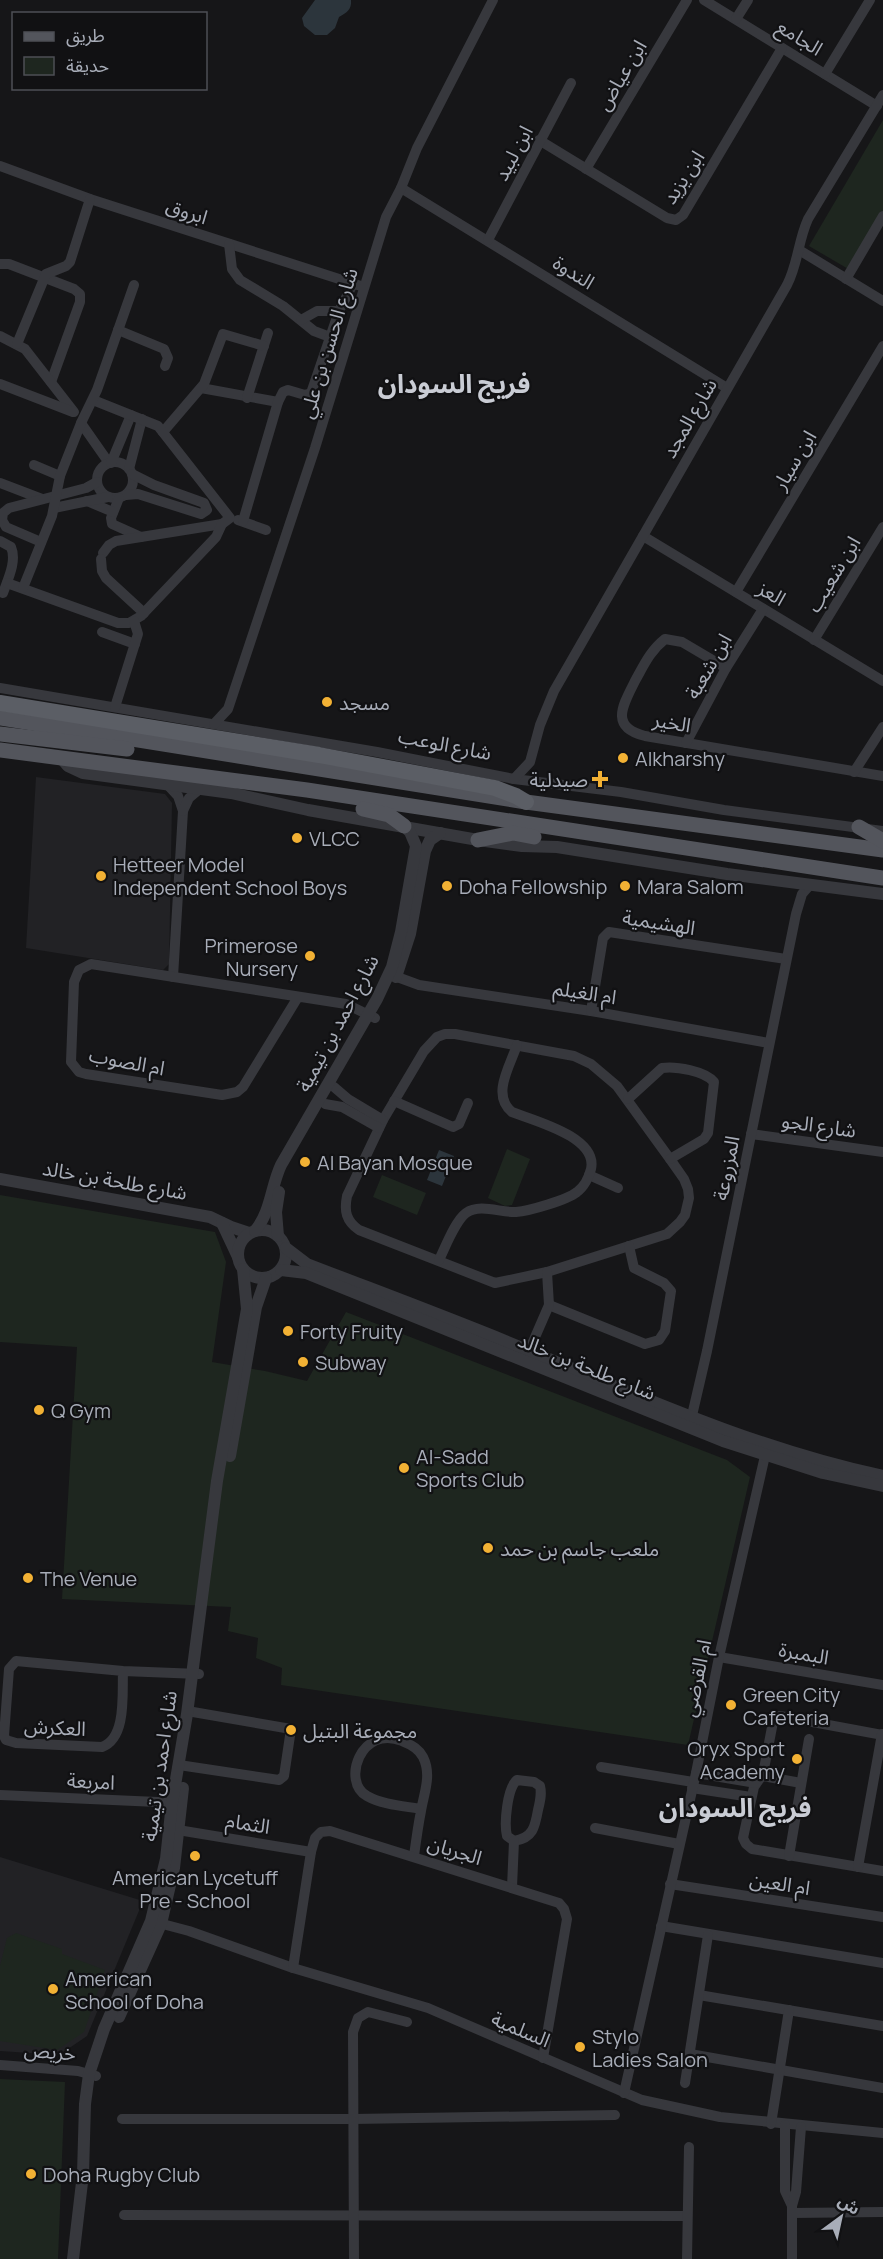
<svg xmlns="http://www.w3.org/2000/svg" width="883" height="2259" font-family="Manrope,'Noto Sans Arabic',sans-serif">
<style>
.built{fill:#222225}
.green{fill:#1e261f}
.water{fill:#2c353c}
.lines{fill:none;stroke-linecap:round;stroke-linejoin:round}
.minor{stroke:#37383d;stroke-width:10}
.tertiary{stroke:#37383d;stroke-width:12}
.primary{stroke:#53555c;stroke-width:15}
.trunk{stroke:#5b5e65;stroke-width:16}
.poi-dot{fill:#f2b134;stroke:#111113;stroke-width:2}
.labels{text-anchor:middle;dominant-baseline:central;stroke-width:4.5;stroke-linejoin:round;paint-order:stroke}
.street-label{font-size:20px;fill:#a8adb8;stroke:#111113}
.poi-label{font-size:20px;fill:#a8adb8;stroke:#111113;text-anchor:start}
.district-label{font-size:26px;font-weight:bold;fill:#c9ccd4;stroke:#111113}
</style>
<rect width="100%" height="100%" fill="#161618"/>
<g class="built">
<path d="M36,777L165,794L172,803L169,964L163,970L26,948Z"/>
<path d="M0,1857L143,1901L87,2036L59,2055L0,2051Z"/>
</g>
<g class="green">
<path d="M883,120V213L850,270L809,246Z"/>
<path d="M507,1149L530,1159L512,1205L505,1206L488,1198Z"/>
<path d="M382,1175L426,1193L417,1215L373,1197Z"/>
<path d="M0,1195L215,1232L226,1262L212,1362L265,1371L307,1381L346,1312L727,1460L750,1477L688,1745L281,1685L282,1668L256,1658L258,1638L228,1631L231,1607L62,1599L77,1347L0,1342Z"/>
<path d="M16,1933L62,1949V1954L105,1970L84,2032L57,2050L0,2041V1966L7,1938Z"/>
<path d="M0,2079L65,2082L58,2259H0Z"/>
</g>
<g class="water">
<path d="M315,0H351C352,10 346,13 339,17L335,28L327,35H315L304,26L302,18Z"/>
<path d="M439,1150L454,1156L442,1186L427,1180Z"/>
</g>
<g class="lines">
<g class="minor">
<path d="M704,0L877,106"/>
<path d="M736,19L748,0"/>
<path d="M825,74L870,0"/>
<path d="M539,140L667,218L676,220L683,215L782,48"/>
<path d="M0,166L90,199L364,287"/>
<path d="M586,169L687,0"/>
<path d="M401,188L727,388"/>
<path d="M488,240L571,83"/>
<path d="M229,244L232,269L240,280L283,306L314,331L330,337"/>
<path d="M799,250L883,301"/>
<path d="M0,264H9L74,289L80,294V302L51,382"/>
<path d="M846,279L883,216"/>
<path d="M301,320L317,311H339"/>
<path d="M118,330L164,349L168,358L165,366"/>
<path d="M0,336L25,349L74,412"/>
<path d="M17,344L46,274L66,266L70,262L90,199"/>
<path d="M0,384L73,412"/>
<path d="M201,388L278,402"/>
<path d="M247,398L268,333"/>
<path d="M81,423L109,463"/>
<path d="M163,432L204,384L223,334L264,346"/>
<circle cx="115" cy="480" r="18"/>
<path d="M111,463L131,415"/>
<path d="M34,465L60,476"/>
<path d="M129,469L142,419"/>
<path d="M0,483L42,499"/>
<path d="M126,495L138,494L201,514L207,510L204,503L154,485L132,474"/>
<path d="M119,498L111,518L112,524L141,537"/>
<path d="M87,501L113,512"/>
<path d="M54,508L108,497"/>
<path d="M238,520L266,530"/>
<path d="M243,521L278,402L283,392L288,390L305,395L311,393L339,311L353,284"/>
<path d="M643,536L883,681"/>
<path d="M0,541L11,547C17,561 8,579 3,593"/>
<path d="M41,542L6,527L2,520L3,513L9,508L86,488L97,482"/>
<path d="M103,553L109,545L116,541L222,524"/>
<path d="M101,559L102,571L106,578L144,613"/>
<path d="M7,583L118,623H129L141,616L216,537L222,524L230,518L158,426L93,400"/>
<path d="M23,588L52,516L60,476L81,423L97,390L134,285"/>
<path d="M736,592L883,346"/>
<path d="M102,632L135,644"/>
<path d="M814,640L883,527"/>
<path d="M726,668L682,642L665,639C650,651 644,665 635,681C623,705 609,727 645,736L883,776"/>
<path d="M0,688L377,752L514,779L621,792L724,810L883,831"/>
<path d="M115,707L138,634L134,621"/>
<path d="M214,724L228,709L315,448L386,217L401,188L417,148L493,0"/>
<path d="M686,743L726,668L763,609"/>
<path d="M854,772L883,727"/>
<path d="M514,779L530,762L540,725L554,691L787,285C798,264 798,241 808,219L883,95"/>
<path d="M167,784L178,796L183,811L173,977"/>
<path d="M183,811L189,798L201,788"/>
<path d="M389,974L419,985L591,1011L769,1043"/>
<path d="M298,997L243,1087L237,1092L222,1095L86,1074L79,1072L71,1062L74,982L79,970L91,964L346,1004L375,1018"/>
<path d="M591,1011L603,938L609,932L786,959"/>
<path d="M445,1034H455L574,1056L591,1064L617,1086L670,1159L684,1179L688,1189L689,1198L685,1215L680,1222L667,1234L547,1272L495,1283L359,1230C346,1221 344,1211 347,1196L383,1120L424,1051L437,1037Z"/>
<path d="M334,1087L348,1099L383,1120"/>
<path d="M628,1099L662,1068C676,1066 705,1071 714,1082L708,1133L704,1139L670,1159"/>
<path d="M394,1101L453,1127L459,1124L468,1103"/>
<path d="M325,1104L342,1107L379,1128"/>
<path d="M751,1134L883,1152"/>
<path d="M589,1175L618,1188"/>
<path d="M439,1260C445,1248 455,1221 466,1213C480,1203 501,1213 516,1212C529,1211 567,1200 577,1192C584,1187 589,1177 591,1169C598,1137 535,1121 512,1112C491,1095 510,1066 517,1045"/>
<path d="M549,1305L645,1344L659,1340L665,1331L671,1291L664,1283L634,1268L629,1246"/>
<path d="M529,1351L549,1305L547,1272"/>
<path d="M690,1424L707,1351L796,914L802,894L810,885"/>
<path d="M719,1657L883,1685"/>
<path d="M123,1671C122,1693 127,1738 102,1747L16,1743L6,1740L4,1736L9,1669L16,1661L123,1671L199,1674"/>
<path d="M883,1735L780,1716L773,1722L763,1774L754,1787L743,1838L746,1844L752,1849L883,1871"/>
<path d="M179,1765L279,1780L284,1776L291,1729L193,1712"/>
<path d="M601,1767L693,1782"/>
<path d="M696,1773L756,1783"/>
<path d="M762,1776L801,1783"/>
<path d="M517,1780L534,1782L540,1786C542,1794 540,1802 538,1810C535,1827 533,1838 514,1841L507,1836C504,1824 507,1788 517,1780Z"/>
<path d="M692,1788L751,1797"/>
<path d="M0,1795L180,1803"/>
<path d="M595,1828L679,1844"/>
<path d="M178,1830L311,1852"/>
<path d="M414,1856C416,1841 418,1826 421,1811C424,1793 432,1775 423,1757C419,1749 410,1744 402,1741C361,1724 341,1782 367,1796C383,1805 404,1806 421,1809"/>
<path d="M789,1856L809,1739"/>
<path d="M858,1867L882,1734"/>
<path d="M670,1884L883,1917"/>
<path d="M512,1887L514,1841"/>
<path d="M155,1922L189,1931L293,1968L428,2008L642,2100L720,2117L883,2133"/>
<path d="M661,1926L883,1963"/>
<path d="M293,1968L311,1852L315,1838L321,1832L330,1831L559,1903L564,1909L567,1919L543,2058"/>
<path d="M699,1995L883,2026"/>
<path d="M690,2054L883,2088"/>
<path d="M0,2065L78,2071L96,2076"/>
<path d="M685,2083L708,1935"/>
<path d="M624,2093L696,1773L719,1657L767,1447"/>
<path d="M122,2119H353L615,2115"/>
<path d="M771,2124L789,2010"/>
<path d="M785,2125V2191L792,2206"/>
<path d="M792,2213L883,2212"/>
<path d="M124,2215L687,2216"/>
<path d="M354,2259L353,2032L358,2018L368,2012L407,2022"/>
<path d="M687,2259L689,2147"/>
<path d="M792,2259V2206L796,2192L801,2127"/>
</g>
<g class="tertiary">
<path d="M61,758L68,766L83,773L231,793L308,810L478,840L522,846L557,847L727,874L883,894"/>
<path d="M396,977L410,934L425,851L430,840L440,833"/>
<path d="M0,1179L210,1217L231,1227L249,1233"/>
<path d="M222,1223L238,1257"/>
<circle cx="262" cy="1254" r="24"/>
<path d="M255,1231C271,1212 271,1186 281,1165L377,999L392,967L401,932L416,846L410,832L404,826"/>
<path d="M278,1236L276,1212L279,1192"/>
<path d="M286,1248L307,1264C382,1293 458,1321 532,1352C647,1399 760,1450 883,1476"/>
<path d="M281,1270L306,1273L723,1441L823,1473L883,1486"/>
<path d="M230,1456L256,1307L266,1278"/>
<path d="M119,2017L161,1924L174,1868L183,1788"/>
<path d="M73,2259L83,2174L85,2104L89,2074L104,2029L151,1921L166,1859L172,1803L187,1714L217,1481L247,1309L243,1269"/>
</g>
<g class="primary">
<path d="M0,718L526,802L883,850"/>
<path d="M0,734L127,749"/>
<path d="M0,750L307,790L883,878"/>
<path d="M363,809L389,815L404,826"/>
<path d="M859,827L883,841"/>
<path d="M478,840L513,833L534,837"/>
</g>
<path class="trunk" d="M0,703L319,755L495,788L516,796L526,802"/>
</g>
<g class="poi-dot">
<circle cx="327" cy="702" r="6"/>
<circle cx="623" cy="758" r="6"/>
<path d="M597 770h6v6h6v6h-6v6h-6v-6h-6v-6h6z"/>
<circle cx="297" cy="838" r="6"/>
<circle cx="101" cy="876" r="6"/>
<circle cx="447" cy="886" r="6"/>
<circle cx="625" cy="886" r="6"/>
<circle cx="310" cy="956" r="6"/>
<circle cx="305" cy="1162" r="6"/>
<circle cx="288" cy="1331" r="6"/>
<circle cx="303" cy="1362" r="6"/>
<circle cx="39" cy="1410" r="6"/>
<circle cx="404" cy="1468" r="6"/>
<circle cx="488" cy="1548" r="6"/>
<circle cx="28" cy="1578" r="6"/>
<circle cx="731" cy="1705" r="6"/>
<circle cx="291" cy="1730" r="6"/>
<circle cx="797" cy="1759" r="6"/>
<circle cx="195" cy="1856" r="6"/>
<circle cx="53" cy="1989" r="6"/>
<circle cx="580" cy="2047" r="6"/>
<circle cx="31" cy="2174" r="6"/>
</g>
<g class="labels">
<g class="street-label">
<text transform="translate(800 37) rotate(32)">الجامع</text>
<text transform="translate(621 75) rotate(-59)">ابن عياض</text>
<text transform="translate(513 153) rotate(-62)">ابن لبيد</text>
<text transform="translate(683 177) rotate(-57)">ابن يزيد</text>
<text transform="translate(187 211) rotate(18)">ابروق</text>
<text transform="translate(574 272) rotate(32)">الندوة</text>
<text transform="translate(328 343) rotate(-73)">شارع الحسن بن علي</text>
<text transform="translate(689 418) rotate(-60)">شارع المجد</text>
<text transform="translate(794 460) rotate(-59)">ابن سيار</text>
<text transform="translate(833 574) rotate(-59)">ابن شعيب</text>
<text transform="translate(772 593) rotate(31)">العز</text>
<text transform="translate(708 666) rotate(-60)">ابن شعبة</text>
<text transform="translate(672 722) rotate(10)">الخير</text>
<text transform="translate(445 744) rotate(11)">شارع الوعب</text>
<text transform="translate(659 922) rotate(9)">الهشيمية</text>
<text transform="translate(585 992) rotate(9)">ام الغيلم</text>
<text transform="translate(337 1023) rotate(-62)">شارع احمد بن تيمية</text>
<text transform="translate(127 1061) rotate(11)">ام الصوب</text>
<text transform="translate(819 1125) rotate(8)">شارع الجو</text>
<text transform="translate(726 1168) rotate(-79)">المزروعة</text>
<text transform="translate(115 1180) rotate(10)">شارع طلحة بن خالد</text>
<text transform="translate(587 1366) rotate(22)">شارع طلحة بن خالد</text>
<text transform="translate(804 1653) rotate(10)">البمبرة</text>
<text transform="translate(696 1678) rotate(-78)">ام القرضي</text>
<text transform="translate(55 1727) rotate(3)">العكرش</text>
<text transform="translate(159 1766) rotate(-82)">شارع احمد بن تيمية</text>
<text transform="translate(91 1781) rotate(3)">امربعة</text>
<text transform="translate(248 1823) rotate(9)">الثمام</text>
<text transform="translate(455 1850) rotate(17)">الجريان</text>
<text transform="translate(780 1883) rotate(9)">ام العين</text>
<text transform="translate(521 2029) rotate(23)">السلمية</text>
<text transform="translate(50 2051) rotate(5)">خريص</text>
</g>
<g class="poi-label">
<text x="339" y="702">مسجد</text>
<text x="635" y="758">Alkharshy</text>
<text x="588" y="779" text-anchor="end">صيدلية</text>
<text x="309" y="838">VLCC</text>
<text x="113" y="864">Hetteer Model<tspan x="113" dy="23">Independent School Boys</tspan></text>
<text x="459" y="886">Doha Fellowship</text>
<text x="637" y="886">Mara Salom</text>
<text x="298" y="945" text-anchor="end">Primerose<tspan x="298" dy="23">Nursery</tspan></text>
<text x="317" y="1162">Al Bayan Mosque</text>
<text x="300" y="1331">Forty Fruity</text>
<text x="315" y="1362">Subway</text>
<text x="51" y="1410">Q Gym</text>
<text x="416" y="1456">Al-Sadd<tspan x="416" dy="23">Sports Club</tspan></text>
<text x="500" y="1548">ملعب جاسم بن حمد</text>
<text x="40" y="1578">The Venue</text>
<text x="743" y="1694">Green City<tspan x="743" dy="23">Cafeteria</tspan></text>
<text x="303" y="1730">مجموعة البتيل</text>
<text x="785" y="1748" text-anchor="end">Oryx Sport<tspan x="785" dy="23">Academy</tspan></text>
<text x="195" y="1877" text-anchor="middle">American Lycetuff<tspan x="195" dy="23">Pre - School</tspan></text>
<text x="65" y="1978">American<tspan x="65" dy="23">School of Doha</tspan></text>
<text x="592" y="2036">Stylo<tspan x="592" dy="23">Ladies Salon</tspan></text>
<text x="43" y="2174">Doha Rugby Club</text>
</g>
<g class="district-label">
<text x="454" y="383">فريج السودان</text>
<text x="735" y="1807">فريج السودان</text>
</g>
</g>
<rect x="12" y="12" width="195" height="78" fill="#111113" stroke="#4d4f55" stroke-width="1.5"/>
<rect x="24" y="32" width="30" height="9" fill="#53555c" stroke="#4d4f55" stroke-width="1.5"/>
<text x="66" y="42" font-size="18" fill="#a8adb8">طريق</text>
<rect x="24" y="57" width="30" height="18" fill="#1e261f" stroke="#4d4f55" stroke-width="1.5"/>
<text x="66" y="72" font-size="18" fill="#a8adb8">حديقة</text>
<g transform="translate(841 2217) rotate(33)" stroke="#111113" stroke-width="4.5" paint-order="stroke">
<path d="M0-4.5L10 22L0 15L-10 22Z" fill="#a8adb8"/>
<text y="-9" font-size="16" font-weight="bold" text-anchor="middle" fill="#a8adb8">ش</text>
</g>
</svg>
